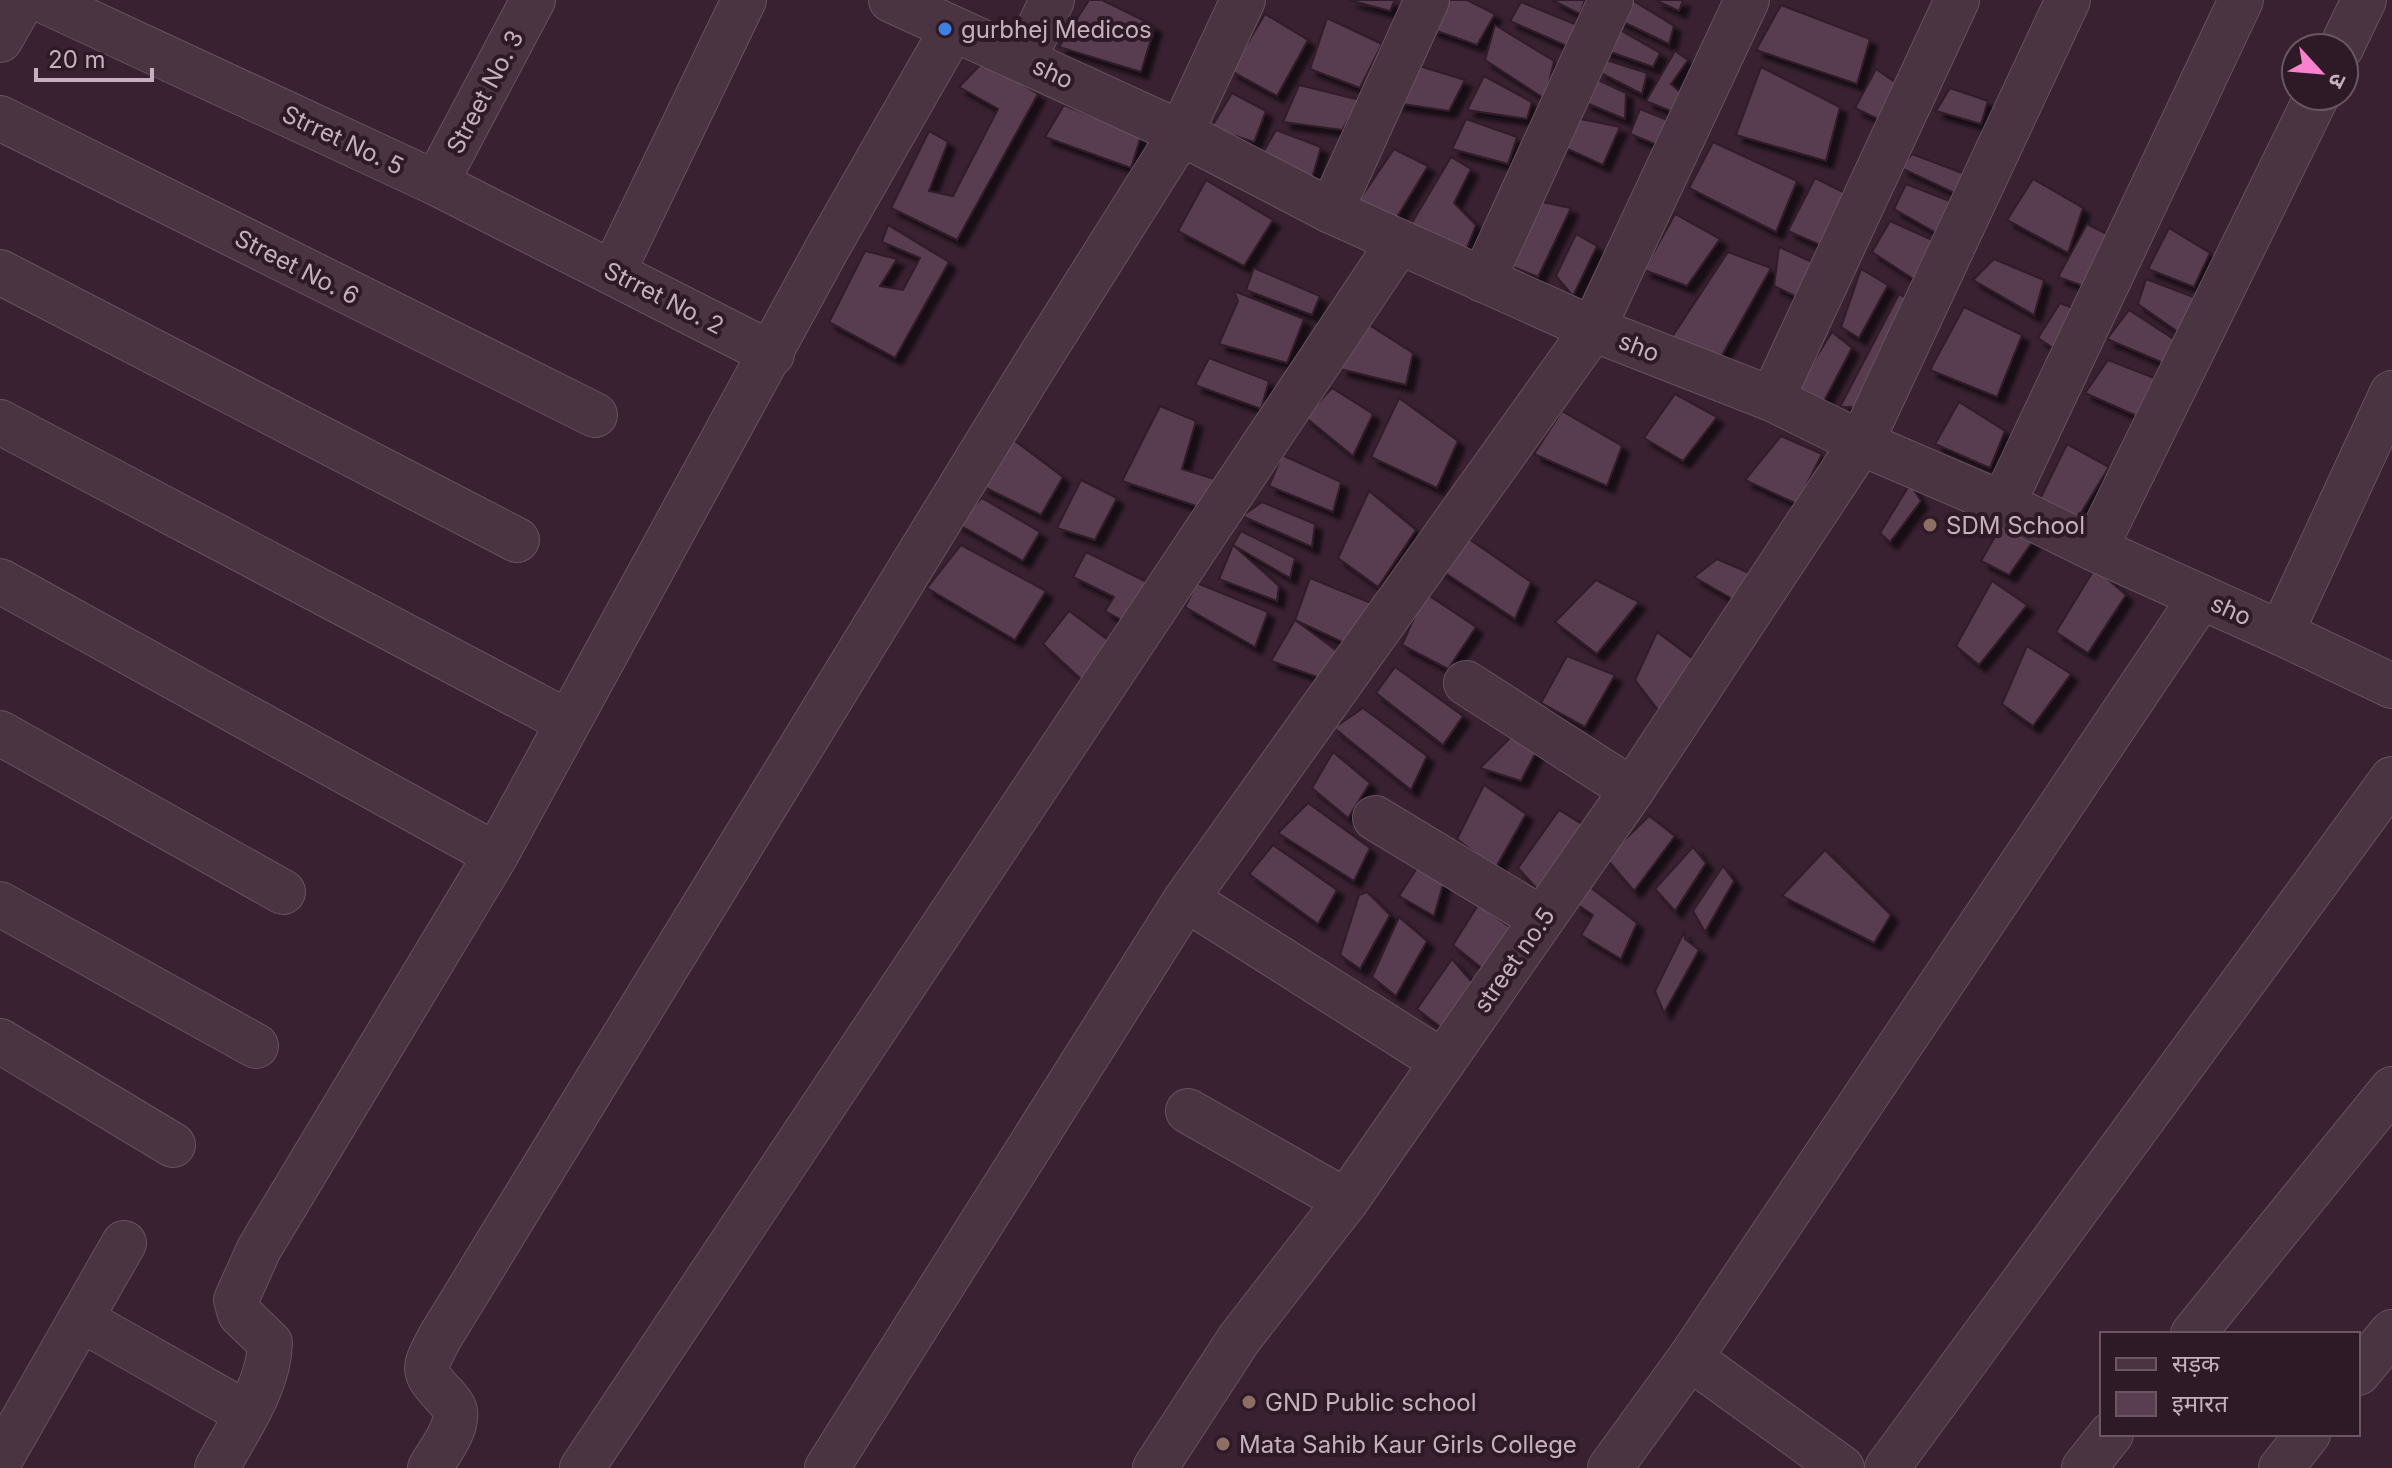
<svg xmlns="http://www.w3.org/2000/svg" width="2392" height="1468" font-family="Inter,'Noto Sans Devanagari',sans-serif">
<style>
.building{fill:#593d51;stroke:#301c29;stroke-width:2;filter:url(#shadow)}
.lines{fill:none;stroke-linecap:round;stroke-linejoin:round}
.minor-casing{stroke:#675260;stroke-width:46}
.minor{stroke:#4a3442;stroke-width:44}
.shop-dot{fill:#3f7fe0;stroke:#2e1a27;stroke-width:3}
.education-dot{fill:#8d6e63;stroke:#2e1a27;stroke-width:3}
.labels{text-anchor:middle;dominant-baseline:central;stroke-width:8;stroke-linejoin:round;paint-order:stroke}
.poi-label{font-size:24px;fill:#c6afbe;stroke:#2e1a27;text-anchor:start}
.street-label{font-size:24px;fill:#c6afbe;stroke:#2e1a27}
</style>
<defs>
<filter id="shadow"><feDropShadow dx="7" dy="7" stdDeviation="2" flood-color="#0009"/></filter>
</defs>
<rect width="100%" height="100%" fill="#392131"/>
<g class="building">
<path d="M1089,0H1102L1155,26L1141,72L1059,47Z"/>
<path d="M1349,0H1395L1390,11Z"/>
<path d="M1448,0H1467L1495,14L1477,45L1431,29Z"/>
<path d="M1552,0H1585L1580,14Z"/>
<path d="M1632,0L1674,26L1669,44L1617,19Z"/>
<path d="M1655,0H1683L1679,11Z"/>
<path d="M1521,2L1577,25L1569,47L1510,21Z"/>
<path d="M1781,5L1870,39L1857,84L1756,50Z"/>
<path d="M1265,14L1308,40L1277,96L1231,71Z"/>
<path d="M1327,18L1382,44L1360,88L1310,69Z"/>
<path d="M1495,25L1554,61L1545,99L1485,60Z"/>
<path d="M1620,30L1660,53L1653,67L1602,49Z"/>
<path d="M1675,51L1688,60L1671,84L1686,97L1678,114L1646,101Z"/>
<path d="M1606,60L1647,73L1642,94L1599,72Z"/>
<path d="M984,61L1038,94L957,240L891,208L929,131L948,142L929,191L953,196L998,109L959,87Z"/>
<path d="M1413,64L1465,80L1449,111L1396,103Z"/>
<path d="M1761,67L1840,107L1826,161L1736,135Z"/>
<path d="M1876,69L1899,85L1886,123L1855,108Z"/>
<path d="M1484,76L1532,102L1527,119L1467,110Z"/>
<path d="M1598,80L1626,93L1625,119L1584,102Z"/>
<path d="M1299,85L1360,100L1342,130L1283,122Z"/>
<path d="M1950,88L1988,101L1981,124L1936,111Z"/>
<path d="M1232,93L1266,111L1254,142L1211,128Z"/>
<path d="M1064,105L1141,136L1131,168L1045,137Z"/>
<path d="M1640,109L1670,121L1660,146L1630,134Z"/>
<path d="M1576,118L1620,127L1603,165L1561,146Z"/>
<path d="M1466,119L1517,137L1508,164L1452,149Z"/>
<path d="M1276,130L1321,147L1310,185L1262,154Z"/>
<path d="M1713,142L1797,181L1776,232L1689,188Z"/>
<path d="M1394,149L1428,166L1391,227L1354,208Z"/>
<path d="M1912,154L1973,177L1961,196L1901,168Z"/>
<path d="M1451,157L1471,169L1454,203L1476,225L1466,250L1410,226Z"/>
<path d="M1815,178L1847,194L1827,248L1788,231Z"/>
<path d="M2033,179L2083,208L2068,253L2007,220Z"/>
<path d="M1206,180L1273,220L1244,266L1178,231Z"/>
<path d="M1906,184L1960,205L1940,235L1894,209Z"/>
<path d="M1542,202L1571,208L1538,277L1508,265Z"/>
<path d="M1675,214L1720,239L1687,286L1644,270Z"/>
<path d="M1890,221L1939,243L1921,284L1872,252Z"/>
<path d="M2087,224L2117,239L2094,290L2058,277Z"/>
<path d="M888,225L949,262L895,358L829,322L865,251L897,259L880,286L903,290L920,258L882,242Z"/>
<path d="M2169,228L2210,253L2194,287L2148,269Z"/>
<path d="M1576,234L1597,246L1573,296L1556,276Z"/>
<path d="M1779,247L1821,266L1803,300L1774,286Z"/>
<path d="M1728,252L1771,268L1717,364L1672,337Z"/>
<path d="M1994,259L2044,280L2034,315L1973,280Z"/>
<path d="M1254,268L1320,296L1312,315L1246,290Z"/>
<path d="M1861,269L1888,285L1859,338L1841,327Z"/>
<path d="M2146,279L2196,298L2181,334L2138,304Z"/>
<path d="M1234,291L1304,319L1287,363L1219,344L1238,301Z"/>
<path d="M1899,294L1918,304L1864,407H1840Z"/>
<path d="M2060,303L2080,311L2056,350L2038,338Z"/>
<path d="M1964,307L2022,335L1997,397L1930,370Z"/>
<path d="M2129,310L2178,342L2168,365L2107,339Z"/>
<path d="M1366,323L1413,353L1406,385L1340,369Z"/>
<path d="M1832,332L1852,348L1824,401L1797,388Z"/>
<path d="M1209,358L1269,381L1261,409L1195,385Z"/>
<path d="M2108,360L2157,379L2139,417L2085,393Z"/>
<path d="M1332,388L1373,414L1353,456L1305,417Z"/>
<path d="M1675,394L1717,417L1683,461L1644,438Z"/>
<path d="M1399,398L1458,441L1437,488L1371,457Z"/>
<path d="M1959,402L2005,431L1990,468L1935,444Z"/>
<path d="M1160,406L1196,421L1182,469L1221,481L1202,508L1122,481Z"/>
<path d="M1562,411L1622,446L1607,486L1534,454Z"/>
<path d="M1781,436L1822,454L1797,504L1745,480Z"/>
<path d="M1011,438L1063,477L1041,515L982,486Z"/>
<path d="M2067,444L2109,467L2073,526L2040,499Z"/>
<path d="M1282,455L1341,482L1333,512L1269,486Z"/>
<path d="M1081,480L1117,498L1095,540L1057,528Z"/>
<path d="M1910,484L1921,501L1890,542L1880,533Z"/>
<path d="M1369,491L1416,530L1378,587L1338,558Z"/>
<path d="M982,498L1040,532L1023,561L956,523Z"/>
<path d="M1262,502L1315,524L1312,547L1242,516Z"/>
<path d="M2001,526L2033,541L2009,575L1981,561Z"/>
<path d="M1241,531L1295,558L1290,578L1233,545Z"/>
<path d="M1469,539L1531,582L1515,619L1439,569Z"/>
<path d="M961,545L1046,591L1015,640L927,588Z"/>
<path d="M1233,545L1279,586L1277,601L1219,579Z"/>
<path d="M1086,552L1151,584L1132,626L1105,611L1114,597L1073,577Z"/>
<path d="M1717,559L1754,575L1736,601L1694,577Z"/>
<path d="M2095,568L2126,595L2088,653L2056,632Z"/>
<path d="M1310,578L1376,605L1355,648L1295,620Z"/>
<path d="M1596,580L1639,602L1597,654L1555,622Z"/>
<path d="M1992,581L2027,605L1979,665L1956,646Z"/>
<path d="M1197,583L1268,612L1255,647L1185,607Z"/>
<path d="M1425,593L1476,627L1448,669L1402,645Z"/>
<path d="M1069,611L1108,640L1082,680L1043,644Z"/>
<path d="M1295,620L1341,654L1323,679L1271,661Z"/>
<path d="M1657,632L1693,659L1659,711L1635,680Z"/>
<path d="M2027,646L2071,674L2033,726L2002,704Z"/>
<path d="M1567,656L1615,675L1585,727L1541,703Z"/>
<path d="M1395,667L1463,716L1443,745L1376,693Z"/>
<path d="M1363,708L1427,756L1411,790L1334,728Z"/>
<path d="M1515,733L1538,748L1521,781L1480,768Z"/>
<path d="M1333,752L1370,783L1348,818L1312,788Z"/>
<path d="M1484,785L1526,814L1495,869L1457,839Z"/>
<path d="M1308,803L1370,848L1354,881L1278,833Z"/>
<path d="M1559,810L1585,826L1540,892L1518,868Z"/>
<path d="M1649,816L1675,836L1634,891L1606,858Z"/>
<path d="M1273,845L1337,890L1318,924L1249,874Z"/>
<path d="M1693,847L1706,863L1675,911L1655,889Z"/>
<path d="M1825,850L1891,915L1874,943L1782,896Z"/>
<path d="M1723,866L1734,881L1705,932L1693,911Z"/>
<path d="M1417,868L1444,881L1434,916L1399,896Z"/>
<path d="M1590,887L1637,923L1621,959L1581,935L1593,915L1575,903Z"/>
<path d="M1367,892L1390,915L1360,969L1340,955L1359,895Z"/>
<path d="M1478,905L1513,929L1488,973L1453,945Z"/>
<path d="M1399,917L1427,941L1396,996L1372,977Z"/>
<path d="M1684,932L1685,939L1699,950L1664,1013L1655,991Z"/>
<path d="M1452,959L1477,988L1447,1032L1417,1009Z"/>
</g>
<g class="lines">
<g class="minor-casing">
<g id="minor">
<path d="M42,0L436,183L772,354"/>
<path d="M891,0L1181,133L1331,211L1593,329L1772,399L1861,443L2003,504L2095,549L2281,633L2392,686"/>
<path d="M0,40L23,0"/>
<path d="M2341,48L2364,0"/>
<path d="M1024,59L1052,0"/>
<path d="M0,118L595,415"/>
<path d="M436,183L533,0"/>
<path d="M1331,211L1427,0"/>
<path d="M0,272L517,540"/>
<path d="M613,272L744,0"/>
<path d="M1483,280L1611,0"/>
<path d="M1772,399L1957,0"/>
<path d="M0,422L568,722"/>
<path d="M2003,504L2241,0"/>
<path d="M2095,549L2317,96"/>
<path d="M0,581L496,855"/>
<path d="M2281,633L2392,393"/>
<path d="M1466,683L1632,790"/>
<path d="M0,733L283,892"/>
<path d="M1375,818L1542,919"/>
<path d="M1186,899L1443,1062"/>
<path d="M0,904L256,1046"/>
<path d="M0,1041L173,1145"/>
<path d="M1188,1111L1346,1201"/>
<path d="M82,1320L246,1413"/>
<path d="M2193,1334L2392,1089"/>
<path d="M1690,1358L1842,1468"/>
<path d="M2358,1373L2392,1332"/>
<path d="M0,1460L124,1243"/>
<path d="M217,1468C237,1430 269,1387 270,1343L240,1314L236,1300L259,1249L496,855L828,247L952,30"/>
<path d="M430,1468C438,1453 458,1430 455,1411C454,1405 449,1401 445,1396C420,1370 424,1368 440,1337L1030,373L1181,133L1243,0"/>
<path d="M582,1468L1399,242"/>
<path d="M827,1468L1186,899L1593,329L1747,0"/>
<path d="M1155,1468L1239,1339L1346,1201L1632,790L1861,443L2068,0"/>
<path d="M1610,1468L1690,1358L2201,597"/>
<path d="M1887,1468L2392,779"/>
<path d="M2084,1468L2111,1434"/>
<path d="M2281,1468L2308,1434"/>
</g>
</g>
<use href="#minor" class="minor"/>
</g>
<circle class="shop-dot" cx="945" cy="29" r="8"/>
<g class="education-dot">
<circle cx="1930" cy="525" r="8"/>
<circle cx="1249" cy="1402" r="8"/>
<circle cx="1223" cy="1444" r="8"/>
</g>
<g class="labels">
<g class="poi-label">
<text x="961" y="29">gurbhej Medicos</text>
<text x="1946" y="525">SDM School</text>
<text x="1265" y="1402">GND Public school</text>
<text x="1239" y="1444">Mata Sahib Kaur Girls College</text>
</g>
<g class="street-label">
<text transform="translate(1053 73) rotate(25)">sho</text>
<text transform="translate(485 92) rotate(-62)">Street No. 3</text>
<text transform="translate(343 140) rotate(25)">Strret No. 5</text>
<text transform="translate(297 267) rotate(27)">Street No. 6</text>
<text transform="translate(664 298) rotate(27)">Strret No. 2</text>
<text transform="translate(1639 347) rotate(21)">sho</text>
<text transform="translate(2231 610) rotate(24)">sho</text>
<text transform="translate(1514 960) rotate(-55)">street no.5</text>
</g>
</g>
<rect x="2100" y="1332" width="260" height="104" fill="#2e1a27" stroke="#6b5663" stroke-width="2"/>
<rect x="2116" y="1358" width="40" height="12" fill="#4a3442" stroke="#6b5663" stroke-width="2"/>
<text x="2172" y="1372" font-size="24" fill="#c6afbe">सड़क</text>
<rect x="2116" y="1392" width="40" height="24" fill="#593d51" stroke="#6b5663" stroke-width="2"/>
<text x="2172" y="1412" font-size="24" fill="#c6afbe">इमारत</text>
<g transform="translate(2320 72) rotate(116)"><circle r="38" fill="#2e1a27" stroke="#6b5663" stroke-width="2"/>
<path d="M0-6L14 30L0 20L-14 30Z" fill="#f981cd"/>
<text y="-12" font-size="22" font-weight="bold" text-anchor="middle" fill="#c6afbe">उ</text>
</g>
<path d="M36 68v12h116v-12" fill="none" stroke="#c6afbe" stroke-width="4"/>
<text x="48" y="68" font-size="24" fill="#c6afbe" stroke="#2e1a27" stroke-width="6" paint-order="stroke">20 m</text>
</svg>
